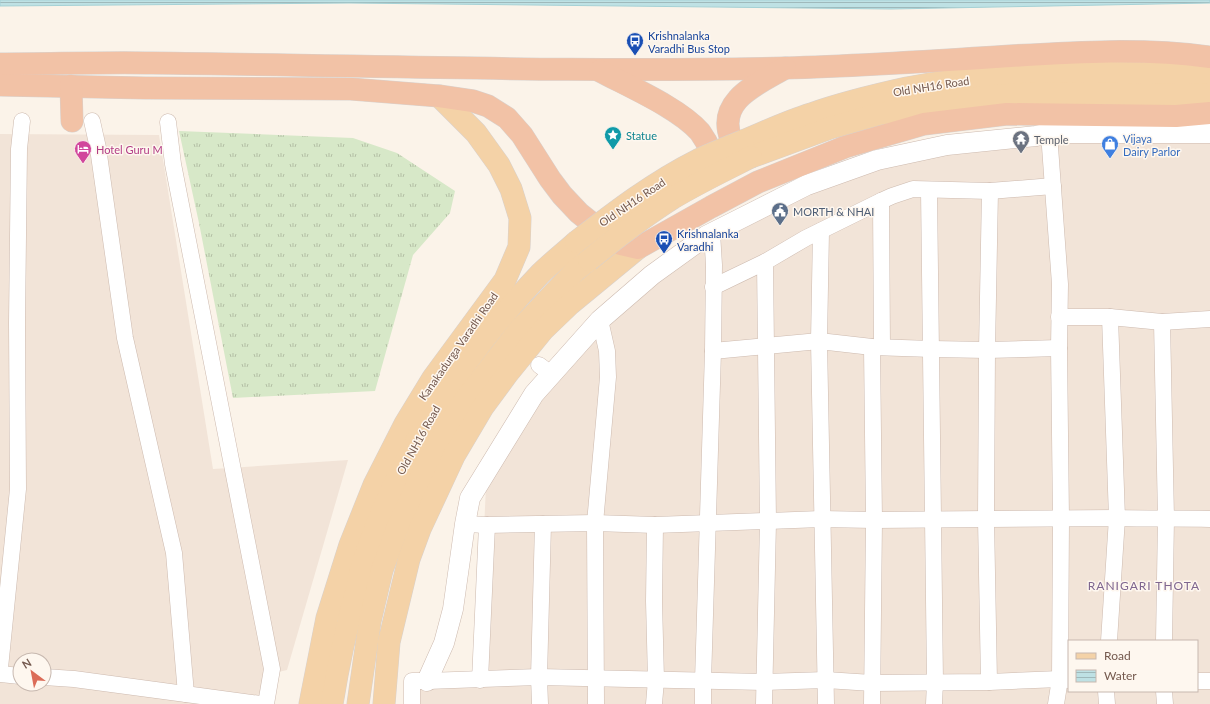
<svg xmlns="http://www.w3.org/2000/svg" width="1210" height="704" font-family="Lato,sans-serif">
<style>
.residential{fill:#f2e4d8;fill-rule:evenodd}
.grass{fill:url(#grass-tufts)}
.water{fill:url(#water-rules);stroke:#a5d1d5}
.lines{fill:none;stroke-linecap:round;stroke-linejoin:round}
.minor-casing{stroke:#cdbaaf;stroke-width:17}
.tertiary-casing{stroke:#cdbaaf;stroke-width:21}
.primary-casing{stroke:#d8d1cd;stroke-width:23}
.trunk-casing{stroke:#d8d1cd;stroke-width:23}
.minor{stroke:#fff;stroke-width:16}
.tertiary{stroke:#fff;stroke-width:20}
.primary{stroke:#f4d2a7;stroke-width:22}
.trunk{stroke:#f2c2a6;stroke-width:22}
.primary-bridge-casing{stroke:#d8d1cd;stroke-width:23;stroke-linecap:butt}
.primary-bridge{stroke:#f4d2a7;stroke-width:22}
.labels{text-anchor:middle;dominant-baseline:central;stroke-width:3;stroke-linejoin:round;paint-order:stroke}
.transit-label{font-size:11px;fill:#164399;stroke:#fef7ef;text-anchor:start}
.street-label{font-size:11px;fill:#74594e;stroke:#fef7ef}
.culture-label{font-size:11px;fill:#0d838f;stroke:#fef7ef;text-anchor:start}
.shop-label{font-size:11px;fill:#366cbe;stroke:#fef7ef;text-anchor:start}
.worship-label{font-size:11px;fill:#5b616d;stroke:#fef7ef;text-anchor:start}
.hotel-label{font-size:11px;fill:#b23c85;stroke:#fef7ef;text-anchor:start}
.service-label{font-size:11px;fill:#4e5e75;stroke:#fef7ef;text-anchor:start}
.neighbourhood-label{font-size:12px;letter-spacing:1px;fill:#7f668f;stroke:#fef7ef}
</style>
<defs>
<pattern id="grass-tufts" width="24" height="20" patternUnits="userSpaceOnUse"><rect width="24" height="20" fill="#d7e8c8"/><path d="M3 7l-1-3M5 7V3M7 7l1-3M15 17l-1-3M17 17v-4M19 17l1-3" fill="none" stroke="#b3bfa5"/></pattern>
<pattern id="water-rules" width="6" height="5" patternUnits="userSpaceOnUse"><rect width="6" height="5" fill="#bee1e4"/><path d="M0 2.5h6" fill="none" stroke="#9fb9bb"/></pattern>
</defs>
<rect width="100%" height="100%" fill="#fbf3e9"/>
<g class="residential">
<path d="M0,134L159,135L213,469L348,460L287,670L266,675L261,704H0ZM20,660H44V684H20Z"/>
<path d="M1084,139L1210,140V704H414L415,678L477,682L486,486L557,377L659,271L771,208L913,152ZM1069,641H1197V691H1069Z"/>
</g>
<path class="grass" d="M179,131L353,138L397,153L455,191L450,213L413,255L375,391L233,398L199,223Z"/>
<path class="water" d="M0,0H1210V3L891,9L349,3L0,6Z"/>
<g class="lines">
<g class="minor-casing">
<g id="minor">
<path d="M92,121L98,148L125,338L174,553L186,694"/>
<path d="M168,122L173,164L272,669L266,704"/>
<path d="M1049,133L1060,284L1059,348L1061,519L1060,679L1056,704"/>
<path d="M929,190L935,682L934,704"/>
<path d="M881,201L882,347"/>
<path d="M821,231L819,341L826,704"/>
<path d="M713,287L765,262L806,238L881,201L892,196L913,189L990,191L1053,186"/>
<path d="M1059,317H1110L1162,322L1210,319"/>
<path d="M1162,322L1166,518L1164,641"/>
<path d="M872,347L874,520L872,704"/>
<path d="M713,351L819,341L872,347L932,349L987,350L1059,348"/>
<path d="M539,365L551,374"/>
<path d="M465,524L487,525L595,523L655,525L821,519L874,520L1117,518C1148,519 1179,518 1210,519"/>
<path d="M1109,641L1117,518L1110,317"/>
<path d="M0,668L18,489L17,323L19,149L22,121"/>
<path d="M0,674L20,676"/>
<path d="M44,677L74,679L260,704"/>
<path d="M480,680L487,525"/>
<path d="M1197,681H1210"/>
<path d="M989,682L986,519L987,350L990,191"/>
<path d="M1106,691L1107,704"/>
<path d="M1164,691L1165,704"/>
<path d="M412,704V681H427L539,677L764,682L826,680L872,683L989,682L1060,679L1069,680"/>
<path d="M540,704L539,677L543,524"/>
<path d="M596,704L595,523L608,377L607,351L600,320"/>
<path d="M654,704L656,680L654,601L655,525"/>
<path d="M703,704V681L713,351L714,265L712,233"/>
<path d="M764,704L768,522L765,262"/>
</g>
</g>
<g class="tertiary-casing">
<path id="tertiary" d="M427,681L444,643L453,609L465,524L470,498L534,394L600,320L652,275L706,236L807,185L877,160L947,145L1036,136L1049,133H1210"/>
</g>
<g class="primary-casing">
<g id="primary">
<path d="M743,141C765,132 788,121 811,114C842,103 875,95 907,88C1006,69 1110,73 1210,74"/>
<path d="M751,157L830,128L879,114L944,102L994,96L1036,93L1210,95"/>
<path d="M310,704L327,618L350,545L374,485L405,424L433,378L505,280L519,247L520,218L511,189L499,165L476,133L439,96"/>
<path d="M332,704C338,666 346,629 356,592C359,580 361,568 365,557C400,452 464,354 540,274C551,263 564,253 576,242"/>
<path d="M358,704L370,621L382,570L397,529L424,470L459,408L519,330L576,270L589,260"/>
<path d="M384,704L389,642L409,559L420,529L454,456L483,407L508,373L543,330L570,304L638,248"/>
</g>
</g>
<g class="trunk-casing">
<g id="trunk">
<path d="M0,64C51,64 101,62 152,63C363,65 574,73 785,68C860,66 935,61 1010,56C1076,52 1144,48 1210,57"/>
<path d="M600,71C628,86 679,108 700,132C708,143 715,159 716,172"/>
<path d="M0,85L145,88L351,89L439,96L473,101L488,106L507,118L522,135L550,179L562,195L579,213L604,233L621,244L638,248L711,207L758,182L845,147L924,124L1007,114L1176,116L1210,113"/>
<path d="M71,86L72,121"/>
<path d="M742,161C739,153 734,146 731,139C716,100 758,84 785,68"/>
</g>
</g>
<use href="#minor" class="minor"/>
<use href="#tertiary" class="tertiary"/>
<use href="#primary" class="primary"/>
<use href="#trunk" class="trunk"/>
<g class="primary-bridge-casing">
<g id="primary-bridge">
<path d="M576,242C615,212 654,182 698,160C713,153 728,147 743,141"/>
<path d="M589,260C616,238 643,217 673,198C698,183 725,170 751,157"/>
</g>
</g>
<use href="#primary-bridge" class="primary-bridge"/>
</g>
<defs>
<g id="bus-pin" transform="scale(0.9)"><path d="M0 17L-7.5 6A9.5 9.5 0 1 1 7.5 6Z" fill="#1a4fb4" stroke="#fef7ef"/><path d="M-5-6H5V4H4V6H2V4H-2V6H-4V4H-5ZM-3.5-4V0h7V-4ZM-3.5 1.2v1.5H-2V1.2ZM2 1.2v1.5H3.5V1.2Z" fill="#fff"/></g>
<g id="sight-pin" transform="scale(0.9)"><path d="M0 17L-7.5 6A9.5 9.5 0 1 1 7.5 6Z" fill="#0f9aa8" stroke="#fef7ef"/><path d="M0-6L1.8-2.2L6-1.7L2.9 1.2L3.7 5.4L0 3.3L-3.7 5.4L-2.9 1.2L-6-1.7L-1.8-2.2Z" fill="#fff"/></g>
<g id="temple-pin" transform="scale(0.9)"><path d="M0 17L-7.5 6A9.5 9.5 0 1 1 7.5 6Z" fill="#6b7280" stroke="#fef7ef"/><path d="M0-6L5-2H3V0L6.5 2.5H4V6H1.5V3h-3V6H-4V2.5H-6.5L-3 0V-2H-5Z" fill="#fff"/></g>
<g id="shop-pin" transform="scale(0.9)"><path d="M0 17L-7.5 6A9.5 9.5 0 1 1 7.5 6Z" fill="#3f7fe0" stroke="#fef7ef"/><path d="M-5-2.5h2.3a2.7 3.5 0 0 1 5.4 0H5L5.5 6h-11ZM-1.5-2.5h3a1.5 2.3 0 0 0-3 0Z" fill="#fff"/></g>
<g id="hotel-pin" transform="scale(0.9)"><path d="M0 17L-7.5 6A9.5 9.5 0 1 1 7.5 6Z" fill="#d1479c" stroke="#fef7ef"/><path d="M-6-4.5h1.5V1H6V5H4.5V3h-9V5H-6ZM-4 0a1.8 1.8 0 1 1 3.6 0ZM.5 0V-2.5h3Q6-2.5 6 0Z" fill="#fff"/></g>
<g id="civic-pin" transform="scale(0.9)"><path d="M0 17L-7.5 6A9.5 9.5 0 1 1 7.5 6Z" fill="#5c6f8a" stroke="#fef7ef"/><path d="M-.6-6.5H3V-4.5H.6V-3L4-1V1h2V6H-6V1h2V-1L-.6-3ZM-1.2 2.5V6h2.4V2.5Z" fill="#fff"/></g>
</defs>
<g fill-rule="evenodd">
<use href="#bus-pin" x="635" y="41"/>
<use href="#sight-pin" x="613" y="135"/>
<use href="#temple-pin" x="1021" y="139"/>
<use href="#shop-pin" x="1110" y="144"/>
<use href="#hotel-pin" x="83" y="149"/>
<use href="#civic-pin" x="780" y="211"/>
<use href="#bus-pin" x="664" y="239"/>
</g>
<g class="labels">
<g class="transit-label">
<text x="648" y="35">Krishnalanka<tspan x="648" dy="13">Varadhi Bus Stop</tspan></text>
<text x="677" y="233">Krishnalanka<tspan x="677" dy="13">Varadhi</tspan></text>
</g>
<g class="street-label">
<text transform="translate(931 86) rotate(-9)">Old NH16 Road</text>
<text transform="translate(632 202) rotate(-34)">Old NH16 Road</text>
<text transform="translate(458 346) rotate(-55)">Kanakadurga Varadhi Road</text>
<text transform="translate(418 440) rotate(-61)">Old NH16 Road</text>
</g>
<g class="culture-label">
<text x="626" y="135">Statue</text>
</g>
<g class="shop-label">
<text x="1123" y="138">Vijaya<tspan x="1123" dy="13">Dairy Parlor</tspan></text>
</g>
<g class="worship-label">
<text x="1034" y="139">Temple</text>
</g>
<g class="hotel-label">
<text x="96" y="149">Hotel Guru M</text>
</g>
<g class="service-label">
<text x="793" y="211">MORTH &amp; NHAI</text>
</g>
<g class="neighbourhood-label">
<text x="1144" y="585">RANIGARI THOTA</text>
</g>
</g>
<rect x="1068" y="640" width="130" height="52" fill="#fef7ef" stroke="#c7b8af"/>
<rect x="1076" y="653" width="20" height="6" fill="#f4d2a7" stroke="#c7b8af"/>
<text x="1104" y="660" font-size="12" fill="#74594e">Road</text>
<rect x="1076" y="670" width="20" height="12" fill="url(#water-rules)" stroke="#c7b8af"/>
<text x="1104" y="680" font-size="12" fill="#74594e">Water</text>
<g transform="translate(32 672) rotate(328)"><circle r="19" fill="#fef7ef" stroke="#c7b8af"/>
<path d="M0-3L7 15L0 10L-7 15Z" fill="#db6c58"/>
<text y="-6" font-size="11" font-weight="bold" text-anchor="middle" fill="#74594e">N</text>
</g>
</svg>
